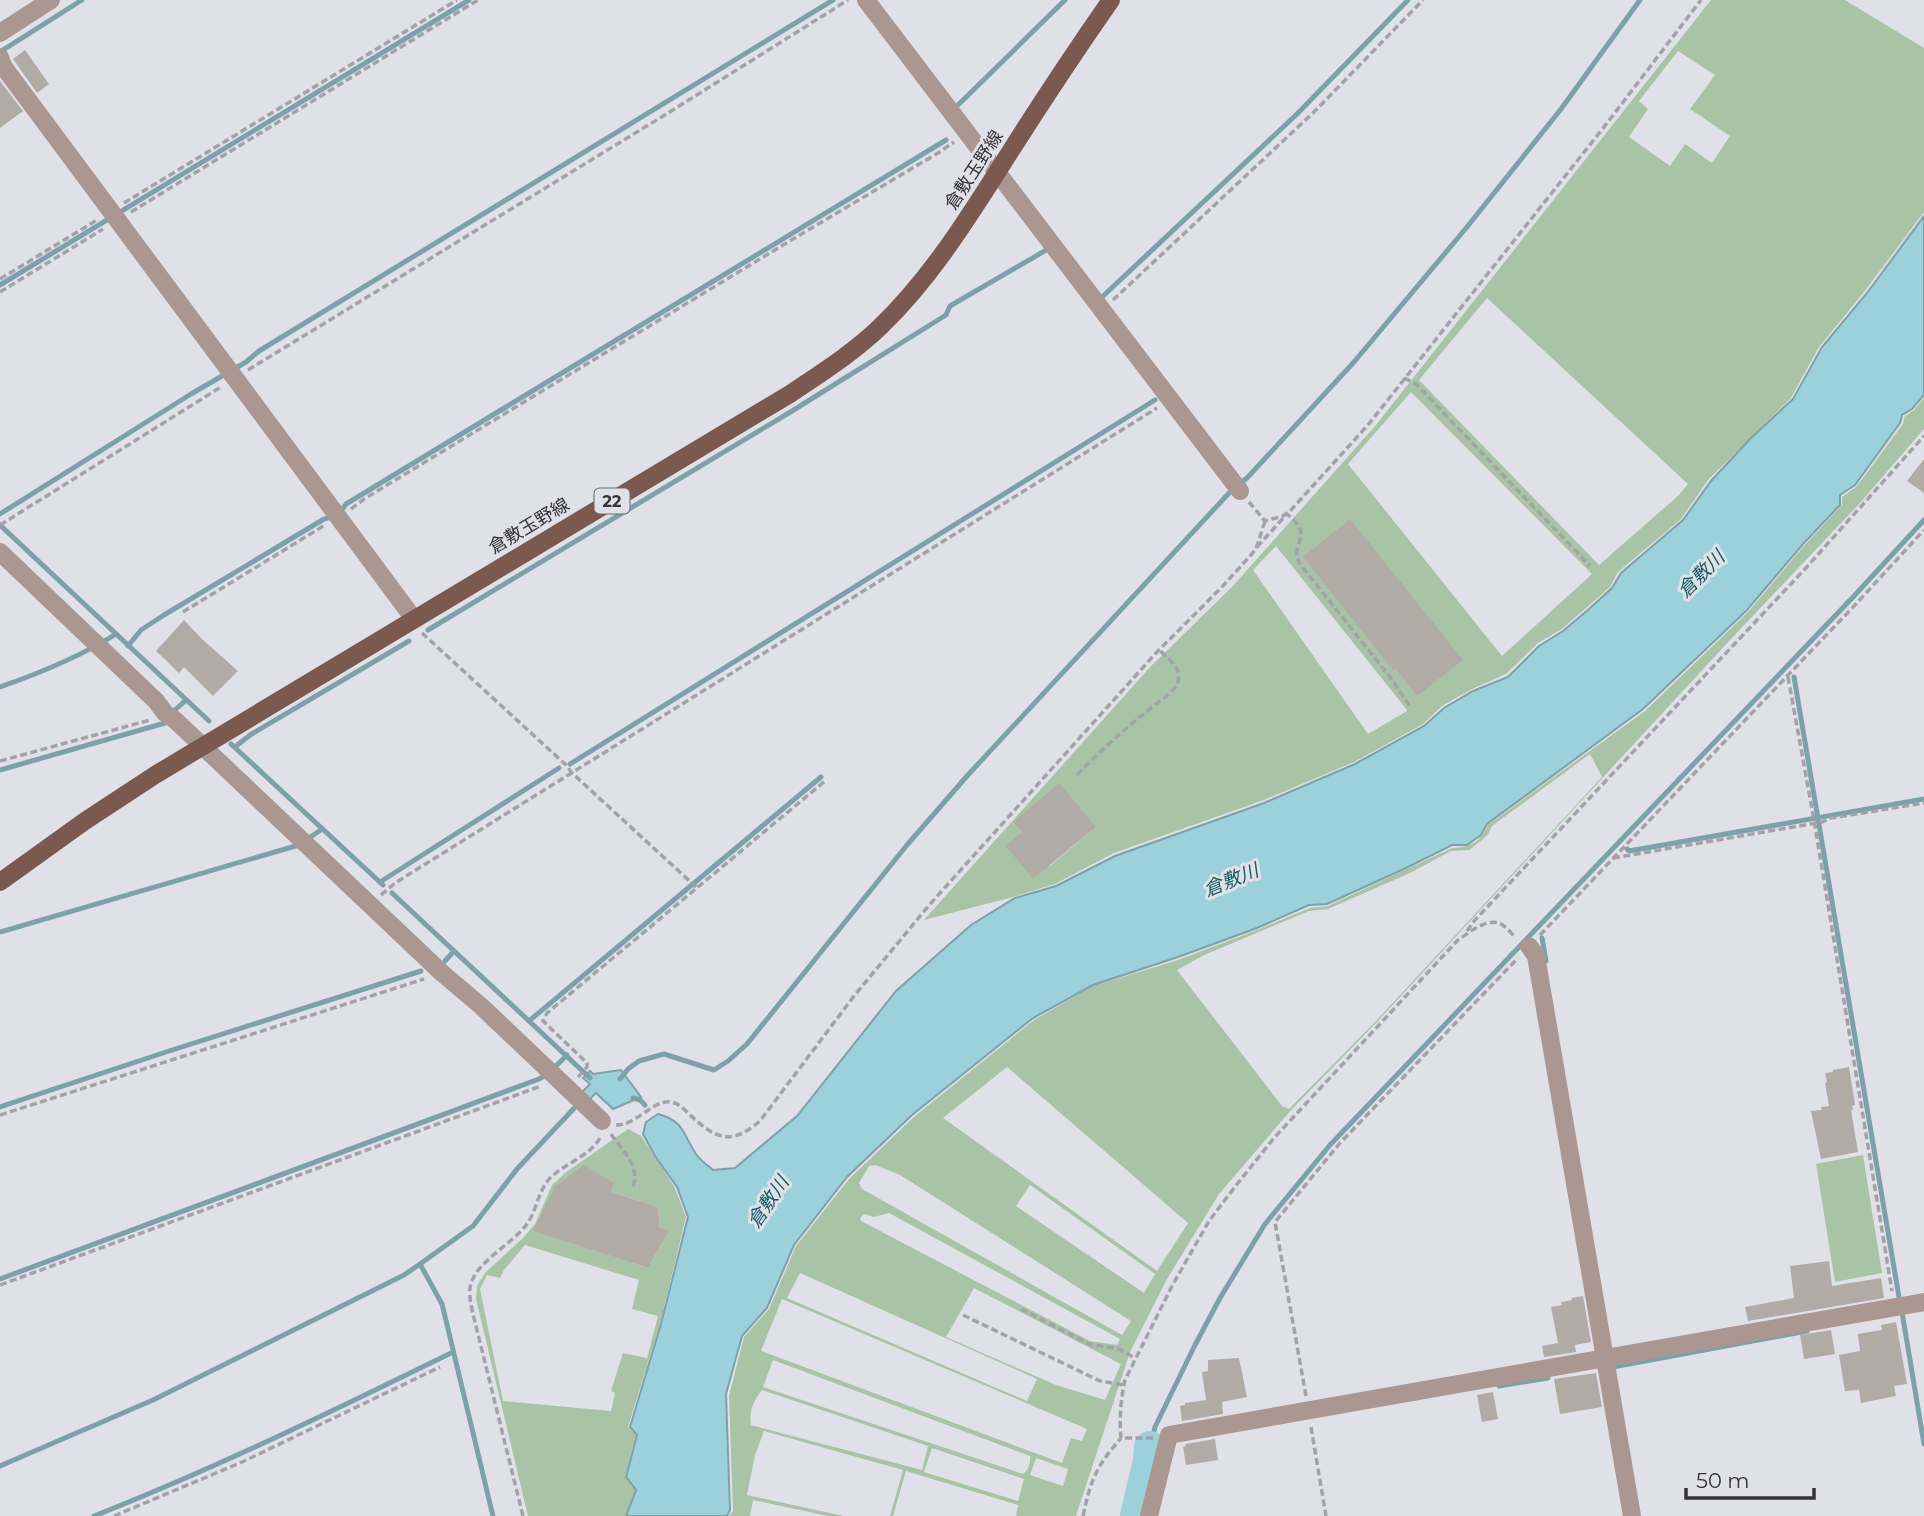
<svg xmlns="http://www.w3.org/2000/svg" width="1924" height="1516" font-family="Montserrat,'Noto Sans JP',sans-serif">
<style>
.green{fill:#a9c3a7;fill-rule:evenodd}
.water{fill:#9cd0da;stroke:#7da1a9;stroke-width:2}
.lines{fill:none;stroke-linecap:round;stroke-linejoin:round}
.stream{stroke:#7da1a9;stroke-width:5}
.river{stroke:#9cd0da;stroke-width:32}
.building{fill:#b1aba6}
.path{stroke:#a2a2a8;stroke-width:3.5;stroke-dasharray:7 3.5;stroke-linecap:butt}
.minor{stroke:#ab9792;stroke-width:18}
.major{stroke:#7b5951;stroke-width:18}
.labels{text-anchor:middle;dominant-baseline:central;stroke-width:6;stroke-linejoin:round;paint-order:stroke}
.shield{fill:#e0e1e8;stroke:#68686c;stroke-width:2}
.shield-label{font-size:16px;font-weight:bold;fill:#343437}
.street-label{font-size:18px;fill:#343437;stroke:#e0e1e8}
.water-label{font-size:19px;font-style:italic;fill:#165c67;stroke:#e0e1e8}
</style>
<rect width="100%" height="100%" fill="#e0e1e8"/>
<g class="green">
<path d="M1711,0H1845L1924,48V212L1864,292L1819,347L1791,398L1708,480L1681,519L1618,572L1610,587L1562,629L1538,643L1506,674L1472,689L1442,706L1423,724L1354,762L1264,800L1114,853L1055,884L1013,897L924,920L1151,666L1233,586L1376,425ZM1678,51L1715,75L1690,109L1730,136L1712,163L1685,144L1670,166L1629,137L1648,109L1639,101ZM1487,298L1688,484L1679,495L1599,565L1419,380ZM1411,392L1592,574L1502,656L1348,464ZM1276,546L1407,710V711L1368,734L1253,570ZM1014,822L1096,827L1050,866Z"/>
<path d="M1924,398V429L1859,504L1730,640L1377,1022L1292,1109L1219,1194L1167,1279L1130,1352L1076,1516H1016L1018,1505L906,1471L893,1516H890L903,1470L764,1431L755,1455L747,1495L844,1516H828L753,1500L750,1516H729L733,1511L729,1396L744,1337L769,1309L796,1246L849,1179L915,1116L1034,1020L1093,986L1178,960L1257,930L1310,908L1328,906L1452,848C1471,847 1480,843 1488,825L1645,711L1749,611L1803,547L1842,505V497L1857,486L1903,424L1904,417L1914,410ZM1590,754L1602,777L1376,1021L1289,1109L1282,1106L1177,970L1204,955L1309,911L1328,909L1410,873L1451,851L1469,850L1487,836L1492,826ZM1007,1067L1188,1223L1157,1271L943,1118ZM875,1165L900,1175L1131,1321L1122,1335L862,1189L859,1183L869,1166ZM1030,1185L1155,1274L1144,1293L1016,1206ZM889,1213L1120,1339L1117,1345L1090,1341L861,1221L860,1218L864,1214L874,1217ZM800,1273L1037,1379L1027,1401L787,1298ZM974,1288L1121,1364L1105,1400L1056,1385L946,1337ZM782,1299L1087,1429L1082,1441L1071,1438L1062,1463L761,1351ZM773,1360L1030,1456C1031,1462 1028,1471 1023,1474L763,1387ZM762,1390L928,1446L922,1470L751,1425C749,1411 753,1401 762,1390ZM932,1448L1024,1479L1018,1501L924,1472ZM1036,1458L1068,1469L1063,1486L1030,1475Z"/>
<path d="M628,1129L641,1136L674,1186L686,1217L660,1324L628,1427L636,1435L625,1477L635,1490L626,1516H528L476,1299L477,1286L485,1273L523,1238L535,1224L552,1185L565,1173ZM584,1166L613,1183L611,1192L658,1207L662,1243L648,1268L534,1231L555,1186ZM525,1245L639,1280L632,1309L658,1316L647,1358L623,1353L611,1391L615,1393L611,1411L503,1401L480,1289L487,1275L500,1278L504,1270Z"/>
<path d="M1863,1155L1882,1273L1835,1282L1816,1164Z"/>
</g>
<g class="water">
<path d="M1924,216V395L1912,409L1902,415L1900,423L1855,485L1840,495V505L1803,544L1747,610L1643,709L1487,824L1481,835L1467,845H1452L1404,869L1327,904L1309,905L1257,928L1178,957L1093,985L1033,1018L912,1115L847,1177L794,1245L767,1308L742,1336L726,1394L730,1510L727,1516H626L636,1490L626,1477L637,1435L630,1427L661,1324L688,1217L677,1187L655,1156L643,1134L646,1122L658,1114C685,1121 683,1135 696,1154C700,1160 707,1165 713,1170L735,1168L797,1116L896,991L971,925L1015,898L1056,886L1115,856L1264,803L1355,764L1424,726L1444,708L1473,691L1508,677L1539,646L1563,631L1589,609L1612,588L1621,573L1683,520L1711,481L1750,439L1793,399L1822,347L1867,293Z"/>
<path d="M621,1070L641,1097L613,1109L596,1093L590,1099L582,1092L590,1084L583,1078L590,1071L593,1074Z"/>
</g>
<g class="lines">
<g class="stream">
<path d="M0,52L82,0"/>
<path d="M956,107L1065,0"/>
<path d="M0,285L469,0"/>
<path d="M1101,298L1297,114L1408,0"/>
<path d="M0,514L191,394L246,362L259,351L833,0"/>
<path d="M0,525L209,721"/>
<path d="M428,630L792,411L946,315L950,306L1048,249"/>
<path d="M128,646L141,630L164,615L324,519C334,518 341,512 346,504L946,140"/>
<path d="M1794,677L1899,1297"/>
<path d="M0,687C40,673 80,657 116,634"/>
<path d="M231,744L383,885"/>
<path d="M235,747L250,735L409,641"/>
<path d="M570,764L1155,400"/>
<path d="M0,770L165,723L175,710L186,700"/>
<path d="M1627,849L1629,851L1924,799"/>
<path d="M380,882L559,768"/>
<path d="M392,893L590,1078"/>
<path d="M0,932L299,845L322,829"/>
<path d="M1542,938L1546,961"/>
<path d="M445,961L454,951"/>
<path d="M529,1021L821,777"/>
<path d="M554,1068L567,1055"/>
<path d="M620,1079L628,1069L639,1061L664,1054L714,1070L728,1061L747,1044L907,845L967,776L1230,492L1247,478L1354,362L1467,227L1561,109L1640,0"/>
<path d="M633,1098L640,1100L645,1105"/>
<path d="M0,1107L166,1052L421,971"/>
<path d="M0,1279L539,1079L548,1074"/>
<path d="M1902,1312L1924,1444"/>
<path d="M1613,1367L1807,1331"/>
<path d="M1499,1386L1548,1378"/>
<path d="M1150,1447L1155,1427L1195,1345L1220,1298L1265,1224L1330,1145L1854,596L1924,520"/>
<path d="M0,1466L153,1400L404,1275L420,1264"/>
<path d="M94,1516C216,1468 335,1410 453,1352"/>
<path d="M493,1516L442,1304L420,1264L473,1226L517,1169L579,1103"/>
</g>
<path class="river" d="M1136,1516L1149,1460L1150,1447"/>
</g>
<g class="building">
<path d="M25,50L49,84L37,93L13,59Z"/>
<path d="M0,81L23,111L0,128Z"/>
<path d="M1924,459V493L1907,481Z"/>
<path d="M1350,519L1463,660L1417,696L1396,669L1394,671L1303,557Z"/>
<path d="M184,620L203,640L238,671L213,696L184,667L179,673L156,651Z"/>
<path d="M1059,783L1096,827L1033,879L1006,846L1022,832L1013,822Z"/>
<path d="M1849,1067L1855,1105L1852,1106L1853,1110H1851L1858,1152L1821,1159L1811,1111L1822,1110L1821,1107L1829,1106L1825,1083L1827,1082L1825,1073L1833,1072V1070Z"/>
<path d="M584,1165L614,1183L611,1192L658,1207L660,1228L669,1230L648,1268L533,1231L555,1186Z"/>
<path d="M1829,1261L1832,1286L1881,1278L1884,1298L1748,1321L1745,1307L1794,1298L1790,1266Z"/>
<path d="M1583,1296L1591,1342L1575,1345L1576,1352L1544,1357L1542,1346L1558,1343L1551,1307L1562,1305L1561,1302L1572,1300L1571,1298Z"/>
<path d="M1896,1322L1907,1384L1894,1386L1896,1396L1861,1403L1859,1390L1845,1391L1839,1355L1860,1351L1858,1334L1882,1330L1881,1325Z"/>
<path d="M1831,1330L1835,1354L1804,1359L1800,1335Z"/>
<path d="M1239,1358L1247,1397L1222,1402L1223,1414L1182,1421L1180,1406L1185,1405V1403L1206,1400L1202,1372L1208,1371V1360Z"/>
<path d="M1596,1373L1602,1407L1560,1414L1554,1379Z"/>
<path d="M1493,1392L1498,1419L1482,1422L1477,1395Z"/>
<path d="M1215,1439L1218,1460L1186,1465L1183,1447L1186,1446L1185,1444Z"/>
</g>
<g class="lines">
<g class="path">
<path d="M124,203L457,0"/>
<path d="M131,212L478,0"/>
<path d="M0,279L97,220"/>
<path d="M0,292L103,229"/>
<path d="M1113,300L1314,112L1423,0"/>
<path d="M248,370L668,113L848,0"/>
<path d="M1404,378L1416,384L1590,566"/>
<path d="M1249,502L1265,521L1283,516L1291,510L1368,425L1604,127L1701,0"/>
<path d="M351,509L364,499L788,242L938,153L954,142"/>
<path d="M0,525L221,387"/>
<path d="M1257,547L1287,514C1317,538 1288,542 1300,564L1390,677L1409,705"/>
<path d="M183,612L325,525"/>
<path d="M422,633L566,765L572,773L696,887"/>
<path d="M1788,677L1814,820L1892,1291"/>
<path d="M0,761L150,720"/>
<path d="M1077,775C1103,748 1130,724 1160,701C1166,696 1176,690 1178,681C1182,668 1167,657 1159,650"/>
<path d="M1613,858L1822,822L1831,818L1924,803"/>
<path d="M381,895L395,883L1157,408"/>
<path d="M1467,931L1475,920L1805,569L1924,436"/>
<path d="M1540,935L1855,605L1924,530"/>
<path d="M578,1077L587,1067V1063L543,1021L547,1013L825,781"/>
<path d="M0,1115L424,979"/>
<path d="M616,1125C636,1126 653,1099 671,1102C678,1103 684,1109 689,1114C715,1138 730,1147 760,1121L854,996L931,903L1156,653L1221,588L1250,556L1256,549L1265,521"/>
<path d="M611,1134C623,1152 640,1164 633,1187"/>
<path d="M0,1285L541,1086"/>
<path d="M1021,1309L1089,1344L1119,1349L1135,1358"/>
<path d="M963,1315L1100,1381L1124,1385"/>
<path d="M1306,1396L1275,1222L1340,1143L1518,958"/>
<path d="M1311,1427L1326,1516"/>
<path d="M1153,1438H1121C1119,1419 1121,1398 1125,1380L1172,1286L1209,1221L1234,1188L1274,1138L1457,941C1468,933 1487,917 1501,924C1506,927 1511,933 1515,937"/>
<path d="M114,1516L242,1462L440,1367"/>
<path d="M523,1516L473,1314C471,1306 469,1296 470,1288C474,1262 512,1245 527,1224C537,1210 538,1190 551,1177C566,1163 592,1155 601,1136"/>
<path d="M1083,1516C1091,1479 1096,1467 1121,1438"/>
</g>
<g class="minor">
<path d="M866,0L1240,491"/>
<path d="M0,33L51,0"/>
<path d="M0,57L3,66L414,619"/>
<path d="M0,552L156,701L165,713L175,720L442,973L481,1006L602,1121"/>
<path d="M1529,946L1536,956L1632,1516"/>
<path d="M1149,1516L1169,1435L1924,1302"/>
</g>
<path class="major" d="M0,882L85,821L155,775L790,394C821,373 853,353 880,327C933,276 971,213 1010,152C1043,100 1076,50 1111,0"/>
</g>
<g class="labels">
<rect class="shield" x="594.5" y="488.5" width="35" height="25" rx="5"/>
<g class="shield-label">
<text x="612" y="501">22</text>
</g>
<g class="street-label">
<text transform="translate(974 170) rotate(-57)">倉敷玉野線</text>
<text transform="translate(529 526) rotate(-31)">倉敷玉野線</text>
</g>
<g class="water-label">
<text transform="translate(1701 574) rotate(-45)">倉敷川</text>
<text transform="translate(1231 880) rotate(-22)">倉敷川</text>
<text transform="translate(768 1202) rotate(-56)">倉敷川</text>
</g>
</g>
<path d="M1686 1488v10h128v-10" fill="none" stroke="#343437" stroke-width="3.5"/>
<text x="1696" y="1488" font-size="21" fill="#343437" stroke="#e0e1e8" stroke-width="5" paint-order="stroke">50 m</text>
</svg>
